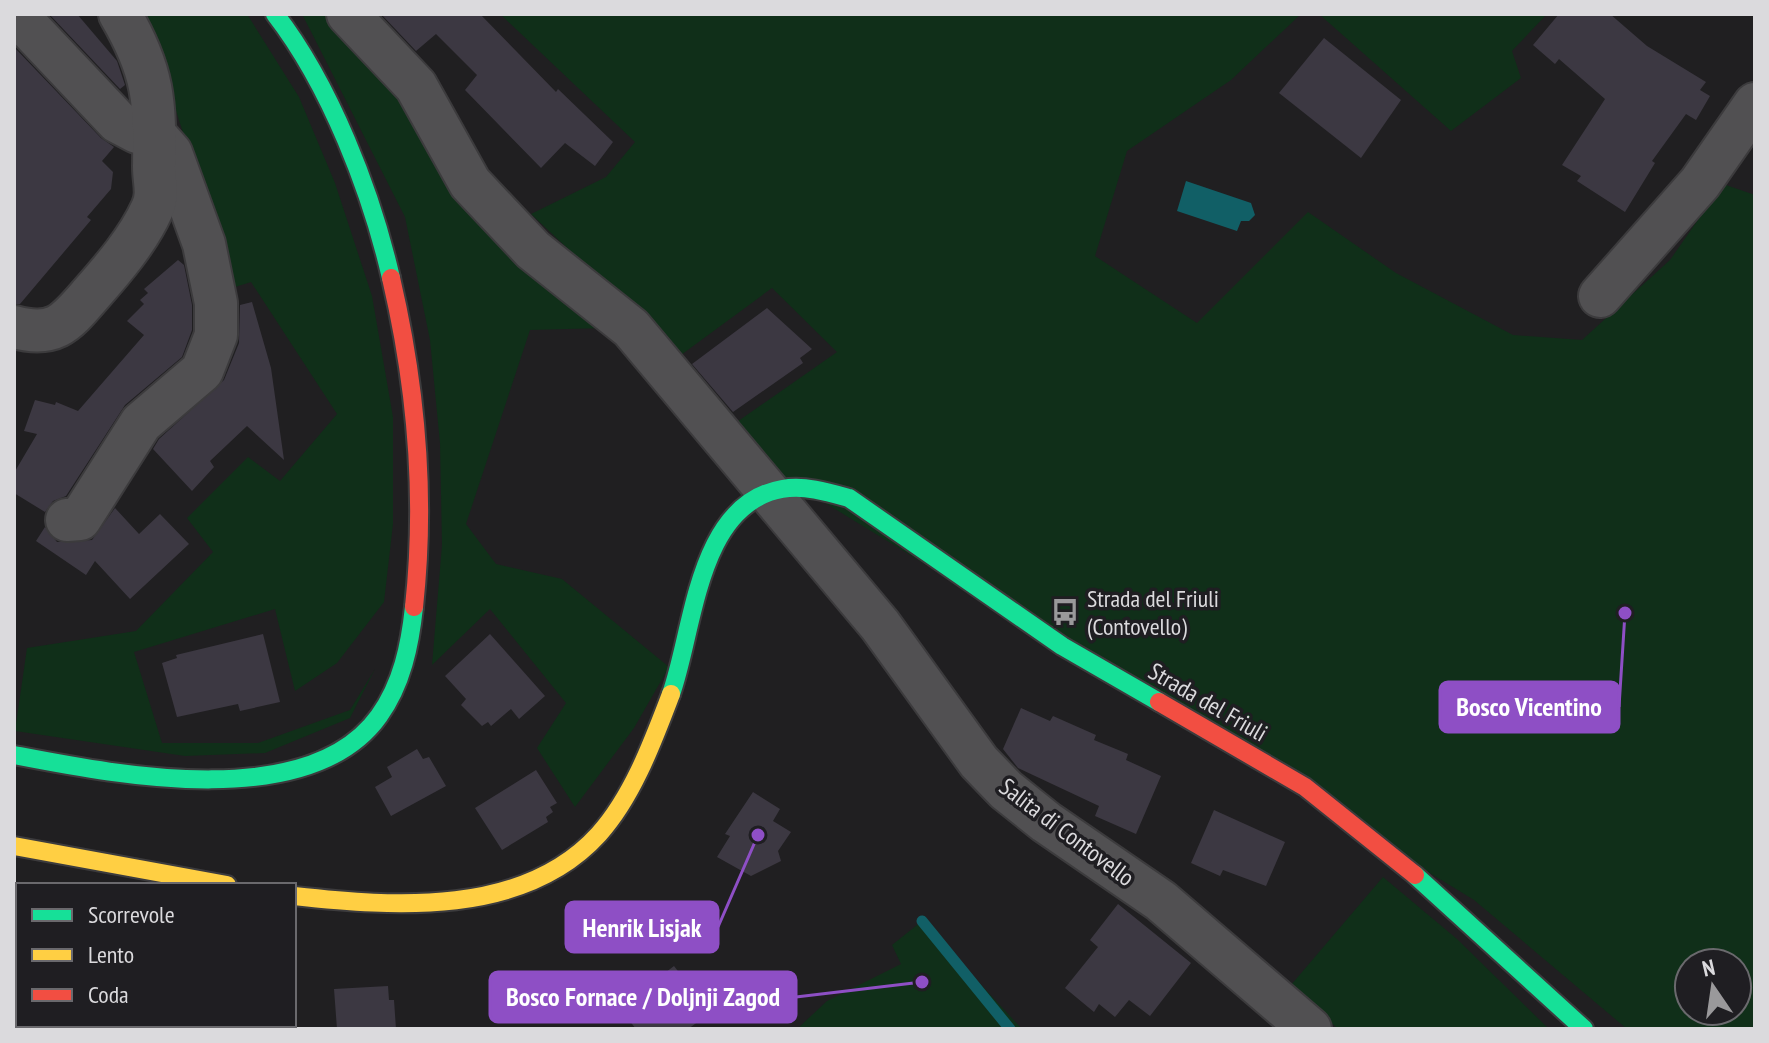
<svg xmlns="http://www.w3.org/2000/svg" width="1769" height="1043" font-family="'PT Sans Narrow',sans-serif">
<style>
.green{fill:#102f19;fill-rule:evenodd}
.water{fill:#115f66}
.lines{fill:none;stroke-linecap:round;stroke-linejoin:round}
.stream{stroke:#115f66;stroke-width:11}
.building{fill:#3c3842}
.street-casing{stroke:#3c3b3d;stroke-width:46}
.fast-casing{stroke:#3c3b3d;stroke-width:22}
.slow-casing{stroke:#3c3b3d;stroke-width:22}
.jam-casing{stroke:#3c3b3d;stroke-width:22}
.street{stroke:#515052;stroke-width:42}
.fast{stroke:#16e098;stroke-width:18}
.slow{stroke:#ffcf43;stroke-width:18}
.jam{stroke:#f24e42;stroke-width:18}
.labels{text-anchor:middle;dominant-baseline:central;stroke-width:7;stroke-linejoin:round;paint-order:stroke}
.poi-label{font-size:24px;fill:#dbdadd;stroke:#1f1e22;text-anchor:start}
.street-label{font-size:24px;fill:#dbdadd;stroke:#1f1e22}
.leader{fill:none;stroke:#8e4fc5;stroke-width:3}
.callout-dot{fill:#8e4fc5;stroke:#1f1e22;stroke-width:3}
.callout{fill:#8e4fc5;stroke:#8e4fc5;stroke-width:3}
.callout-label{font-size:26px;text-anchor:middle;font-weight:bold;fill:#fff}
</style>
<rect width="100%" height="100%" fill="#201f21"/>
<g class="green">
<path d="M138,14H247L299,97L335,183L372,296L393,417V524L384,602L337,663L295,691L275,609L134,652L162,743H258L350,710L375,669L350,718L265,753L185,756L15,731L27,648L136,631L213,552L187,518L248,457L280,481L337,414L251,282L232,288L155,44Z"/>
<path d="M302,14H330L605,328L530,330L466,524L496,564L562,579L669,667L634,728L575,807L537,748L566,703L490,609L432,665L442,545L440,443L430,340L405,217Z"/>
<path d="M500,14H1301L1231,80L1127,151L1095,256L1197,323L1308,212L1396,273L1513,335L1582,340L1670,260L1723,184L1755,195V1029H1627L1474,900L768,468L734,424L837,352L772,288L681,355L531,214L606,177L635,142ZM1689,963H1737V1011H1689Z"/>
<path d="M1319,14H1547L1512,51L1521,78L1451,131Z"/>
<path d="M1383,877L1457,939L1549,1029H1338L1291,985Z"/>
<path d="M922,921L1022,1029H797L827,1001L901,964L892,945Z"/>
<path d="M14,928L18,929V1025H174L175,1029H14Z"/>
</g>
<path class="water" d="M1186,181L1251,203L1255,215L1249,221H1241L1237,231L1177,211Z"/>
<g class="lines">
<path class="stream" d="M922,921L1010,1029"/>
</g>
<g class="building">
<path d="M49,14H77L117,61L125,85L120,89Z"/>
<path d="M381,14H480L556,92L558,89L613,142L595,166L565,143L541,168L465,90L477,75L436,34L416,51Z"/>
<path d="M1559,14H1610L1647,46L1706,82L1700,90L1710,96L1696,120L1686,114L1652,161L1655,163L1625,212L1577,181L1581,176L1562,165L1605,99L1559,59L1555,64L1533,45Z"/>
<path d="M1324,38L1401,100L1361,158L1279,93Z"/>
<path d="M14,47L101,138L114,147L102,161L113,172L111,189L87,217L91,220L20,304H14Z"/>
<path d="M178,260L184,265L192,305V330L182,357L125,405L66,496L53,501L45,512L14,493V473L37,434L24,431L35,400L55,405L56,402L78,411L144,335L127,321L144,304L140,300L148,293L144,289Z"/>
<path d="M252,302L271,368L284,460L247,426L210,461L214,467L192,491L153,449L159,439L224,380L239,343L240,305Z"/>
<path d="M767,308L812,349L800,358L803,363L733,412L692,364Z"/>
<path d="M115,508L139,534L160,514L189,544L130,599L95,561L86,575L36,541L45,527L57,542L92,540Z"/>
<path d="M263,634L280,702L240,711L238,704L177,717L162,663L177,658L176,655Z"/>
<path d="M490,634L545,696L519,719L511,709L491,726L488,722L482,726L461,705L466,699L445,676Z"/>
<path d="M1021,708L1050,721L1053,716L1096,735L1094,740L1128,754L1126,760L1161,776L1136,834L1095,816L1099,806L1018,768L1003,749Z"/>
<path d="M417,749L423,759L429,757L446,786L391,816L375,787L392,777L387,767Z"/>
<path d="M536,770L557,803L550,807L553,812L546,817L548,822L502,850L475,808Z"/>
<path d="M753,792L780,809L773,821L791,832L778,851L781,861L751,876L717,857L730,836L725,834Z"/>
<path d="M1214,810L1285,842L1266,886L1223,870L1220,876L1191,863Z"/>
<path d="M1118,904L1191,963L1150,1016L1129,1000L1115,1017L1099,1004L1094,1012L1065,988L1098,947L1090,940Z"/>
<path d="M674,966L710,1013L688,1029H636L614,1001L637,982L644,989Z"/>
<path d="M388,986L389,1000H394L396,1029H337L334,989Z"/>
</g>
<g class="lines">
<g class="street-casing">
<g id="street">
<path d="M16,14L118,122L137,132L155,135L171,153L204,244L216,303V335L202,371L141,423L80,519L67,520"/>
<path d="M348,14L416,86L470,183L533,250L631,328L880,625L979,762L1006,790L1046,822L1161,901L1310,1029"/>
<path d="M1600,296L1700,183L1755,104"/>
<path d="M14,327C55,338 66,323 91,294C113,269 138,240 152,209C159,194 154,182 154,167C155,101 154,72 120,14"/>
</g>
</g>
<g class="fast-casing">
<g id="fast">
<path d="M275,14C330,85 371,191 391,278"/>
<path d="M671,694C694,630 697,504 782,489C805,485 828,492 849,498L1062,646L1159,702"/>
<path d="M14,755C113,774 309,814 379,716C402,684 410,645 414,607"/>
<path d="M1415,875L1584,1029"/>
</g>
</g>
<g class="slow-casing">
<g id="slow">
<path d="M14,846L227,885"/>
<path d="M294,896C394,907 524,917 599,834C633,796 653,741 671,694"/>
</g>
</g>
<g class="jam-casing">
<g id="jam">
<path d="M391,278C416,385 426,497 414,607"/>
<path d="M1159,702L1305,787L1415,875"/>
</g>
</g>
<use href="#street" class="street"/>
<use href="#fast" class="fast"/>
<use href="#slow" class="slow"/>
<use href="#jam" class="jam"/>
</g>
<defs>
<g id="bus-bare" transform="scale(2.16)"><path d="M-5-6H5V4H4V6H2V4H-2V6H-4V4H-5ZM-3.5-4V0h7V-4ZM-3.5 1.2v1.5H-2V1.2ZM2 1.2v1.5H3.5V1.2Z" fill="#9a999b" stroke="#1f1e22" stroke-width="2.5" paint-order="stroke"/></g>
</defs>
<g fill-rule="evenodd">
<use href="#bus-bare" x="1065" y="612"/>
</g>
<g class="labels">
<g class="poi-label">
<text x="1087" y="598">Strada del Friuli<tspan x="1087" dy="28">(Contovello)</tspan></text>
</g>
<g class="street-label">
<text transform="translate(1208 702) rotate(30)">Strada del Friuli</text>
<text transform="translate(1067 832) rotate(37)">Salita di Contovello</text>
</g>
</g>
<path class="leader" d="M1625 613L1619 707M758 835L718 927M922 982L796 997"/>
<g class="callout-dot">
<circle cx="1625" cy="613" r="8"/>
<circle cx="758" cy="835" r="8"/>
<circle cx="922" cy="982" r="8"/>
</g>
<g class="callout">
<rect x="1440" y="682" width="179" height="50" rx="8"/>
<rect x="566" y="902" width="152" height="50" rx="8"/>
<rect x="490" y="972" width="306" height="50" rx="8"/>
</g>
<g class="callout-label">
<text x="1529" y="716">Bosco Vicentino</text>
<text x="642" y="937">Henrik Lisjak</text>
<text x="643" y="1006">Bosco Fornace / Doljnji Zagod</text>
</g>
<rect width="1769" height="1043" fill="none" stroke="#dbdadd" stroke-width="32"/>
<rect x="16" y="883" width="280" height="144" fill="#1f1e22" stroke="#6a696d" stroke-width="2"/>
<rect x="32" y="909" width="40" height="12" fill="#16e098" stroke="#6a696d" stroke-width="2"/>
<text x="88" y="923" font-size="24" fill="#dbdadd">Scorrevole</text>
<rect x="32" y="949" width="40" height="12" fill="#ffcf43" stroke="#6a696d" stroke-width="2"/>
<text x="88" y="963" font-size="24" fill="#dbdadd">Lento</text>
<rect x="32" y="989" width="40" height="12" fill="#f24e42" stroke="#6a696d" stroke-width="2"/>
<text x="88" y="1003" font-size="24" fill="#dbdadd">Coda</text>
<g transform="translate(1713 987) rotate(347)"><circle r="38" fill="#1f1e22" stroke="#6a696d" stroke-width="2"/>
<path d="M0-6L14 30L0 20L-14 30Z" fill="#9a999b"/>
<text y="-12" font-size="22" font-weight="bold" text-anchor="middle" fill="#dbdadd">N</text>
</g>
</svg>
